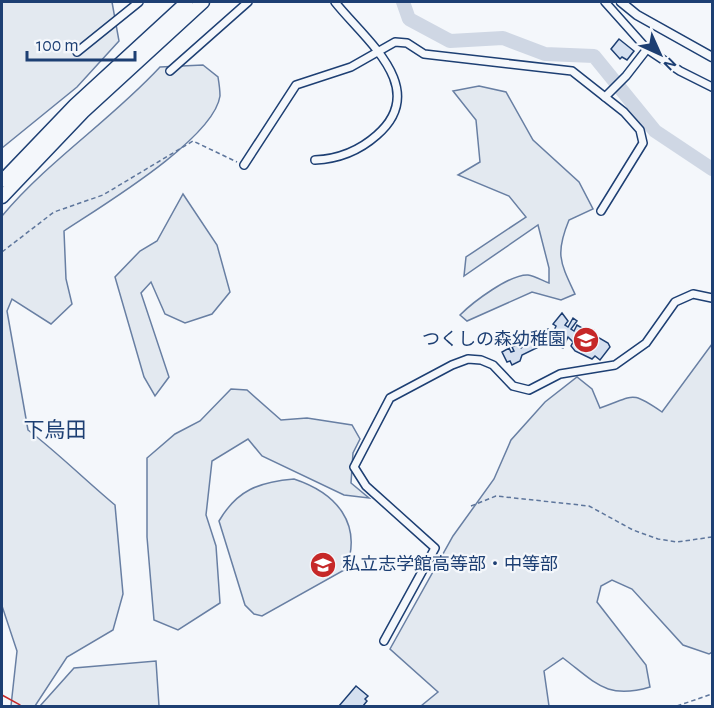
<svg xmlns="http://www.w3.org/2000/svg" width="714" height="708" font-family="'Alegreya Sans','Noto Sans JP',sans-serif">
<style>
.green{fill:#e3e9f0;stroke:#687fa3;stroke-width:1.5}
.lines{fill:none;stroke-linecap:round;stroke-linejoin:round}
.river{stroke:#cfd7e4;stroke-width:14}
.building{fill:#d5e0f0;stroke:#1d3f73;stroke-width:1.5}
.minor-casing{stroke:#1d3f73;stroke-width:10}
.tertiary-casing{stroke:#1d3f73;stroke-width:11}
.motorway-casing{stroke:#1d3f73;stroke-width:15}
.path{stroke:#5e769c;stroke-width:1.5;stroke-dasharray:4.5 3;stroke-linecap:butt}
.minor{stroke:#f4f7fb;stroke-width:7}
.tertiary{stroke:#f4f7fb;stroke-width:8}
.motorway{stroke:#f4f7fb;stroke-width:12}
.power{stroke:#c62828;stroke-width:1.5;stroke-dasharray:21 4.5 3 4.5;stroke-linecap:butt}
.labels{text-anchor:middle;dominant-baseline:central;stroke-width:4.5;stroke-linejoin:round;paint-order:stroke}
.poi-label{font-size:18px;fill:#1d3f73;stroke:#f4f7fb;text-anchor:end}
.quarter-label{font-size:21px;fill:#1d3f73;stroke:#f4f7fb}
</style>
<rect width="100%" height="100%" fill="#f4f7fb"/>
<g class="green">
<path d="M2,2H112L119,41L77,87L2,148Z"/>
<path d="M203,65L218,77C219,83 220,90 220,96C214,139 100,207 64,231L66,279L72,304L51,324L12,299L7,311L28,430C58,453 85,480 115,505L123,594L113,630L67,657L35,706H11L17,651L2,606V216C49,160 110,121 160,67Z"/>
<path d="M479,86L506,92L533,140L579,182L593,209L569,220C555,254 560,262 575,294L561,300L532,292L467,321L460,315C473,302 510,274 528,275C535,276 543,281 549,283V268L538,225L464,276L466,257L526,217L509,196L458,175L480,162L476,120L453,91Z"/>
<path d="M183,194L217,245L230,292L212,314L185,323L165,314L151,282L141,293L169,377L155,396L144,377L115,277L140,251L157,241Z"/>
<path d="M712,344V652L709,654L683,645L632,589L612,580L601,586L597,602L646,665L650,687C607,700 596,683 563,658L544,671L549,706H421L438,692L390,649L453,536L494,479L511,440L545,402L577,377L592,389L600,408C635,396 630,390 662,412Z"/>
<path d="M231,389L247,390L281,420L307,418L352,425L360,439L353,453L351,483L369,498L344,495L262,456L248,439L212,461L206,515L216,546L220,603L178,630L154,620L147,537V458L175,434L200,421Z"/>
<path d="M294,479C336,493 363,523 346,569L262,616L254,614L245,605L219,521C237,490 259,482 294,479Z"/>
<path d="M156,661L159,706H40L74,668Z"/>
</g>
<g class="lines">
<path class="river" d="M403,2L409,19L450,41L503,38L545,54L594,56L655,131L712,169"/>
</g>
<g class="building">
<path d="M619,39L634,51L627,60L622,57L620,59L611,49Z"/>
<path d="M562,313L568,321L565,325L568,327L573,318L577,321L571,329L574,331L577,325L608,343L610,347L600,360L595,356L592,359L575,351L571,346L573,342L568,337L563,348L554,344L564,334L561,332L557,338L522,355L520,361L512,365L510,361L507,362L502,352L509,348L511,352L514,351L512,347L518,344L521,348L524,346L522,343L529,339L530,343L533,341L531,337L538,334L541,338L543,336L541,333L548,329L550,333L554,331L556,326L553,324Z"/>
<path d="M356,686L368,696L365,699L367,701L363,706H339Z"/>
</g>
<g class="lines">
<g class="minor-casing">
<g id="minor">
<path d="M647,49L680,71L712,87"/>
<path d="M77,52L139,2"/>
<path d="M170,71L248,2"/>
<path d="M605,97L626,76L647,49L605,2"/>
<path d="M315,160C338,159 359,151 377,135C431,88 364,39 335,2"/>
<path d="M244,165L296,85L351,67L395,42L407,43L424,54L572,71L624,112L640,130L643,143L601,211"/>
<path d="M384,641L435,548L366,486L354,467L390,398L452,365L468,359L481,360L493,365L513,386L529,390L560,374L615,365L646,343L675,302L693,294L712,298"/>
</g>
</g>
<g class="tertiary-casing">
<path id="tertiary" d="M621,2L637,15L712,57"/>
</g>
<g class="motorway-casing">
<g id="motorway">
<path d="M2,181L75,105L187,2"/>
<path d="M2,197L83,112L203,2"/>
</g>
</g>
<g class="path">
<path d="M2,252L54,212L103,195L193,141L237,162"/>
<path d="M471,506L496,496L589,506L633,530L658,539L677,542L712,537"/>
<path d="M677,706L712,694"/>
</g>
<use href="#minor" class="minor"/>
<use href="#tertiary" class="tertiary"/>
<use href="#motorway" class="motorway"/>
<path class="power" d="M2,695L22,706"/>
</g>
<defs>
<g id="school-disc" transform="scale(1.35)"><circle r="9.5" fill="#c62828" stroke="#f4f7fb"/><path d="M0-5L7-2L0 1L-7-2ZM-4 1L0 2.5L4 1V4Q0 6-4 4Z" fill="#fff"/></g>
</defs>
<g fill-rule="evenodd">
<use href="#school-disc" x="586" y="340"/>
<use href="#school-disc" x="323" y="565"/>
</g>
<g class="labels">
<g class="poi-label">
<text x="566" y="340">つくしの森幼稚園</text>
<text x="342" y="565" text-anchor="start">私立志学館高等部・中等部</text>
</g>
<g class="quarter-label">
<text x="55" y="430">下烏田</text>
</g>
</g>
<rect width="714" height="708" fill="none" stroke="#1d3f73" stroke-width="6"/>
<g transform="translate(660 54) rotate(135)" stroke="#f4f7fb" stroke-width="4.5" paint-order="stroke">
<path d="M0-4.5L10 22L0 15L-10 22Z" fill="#1d3f73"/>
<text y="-9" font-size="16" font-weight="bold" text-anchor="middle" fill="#1d3f73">N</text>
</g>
<path d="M27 51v9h108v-9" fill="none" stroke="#1d3f73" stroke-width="3"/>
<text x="36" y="51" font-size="18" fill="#1d3f73" stroke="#f4f7fb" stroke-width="4.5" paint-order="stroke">100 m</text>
</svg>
